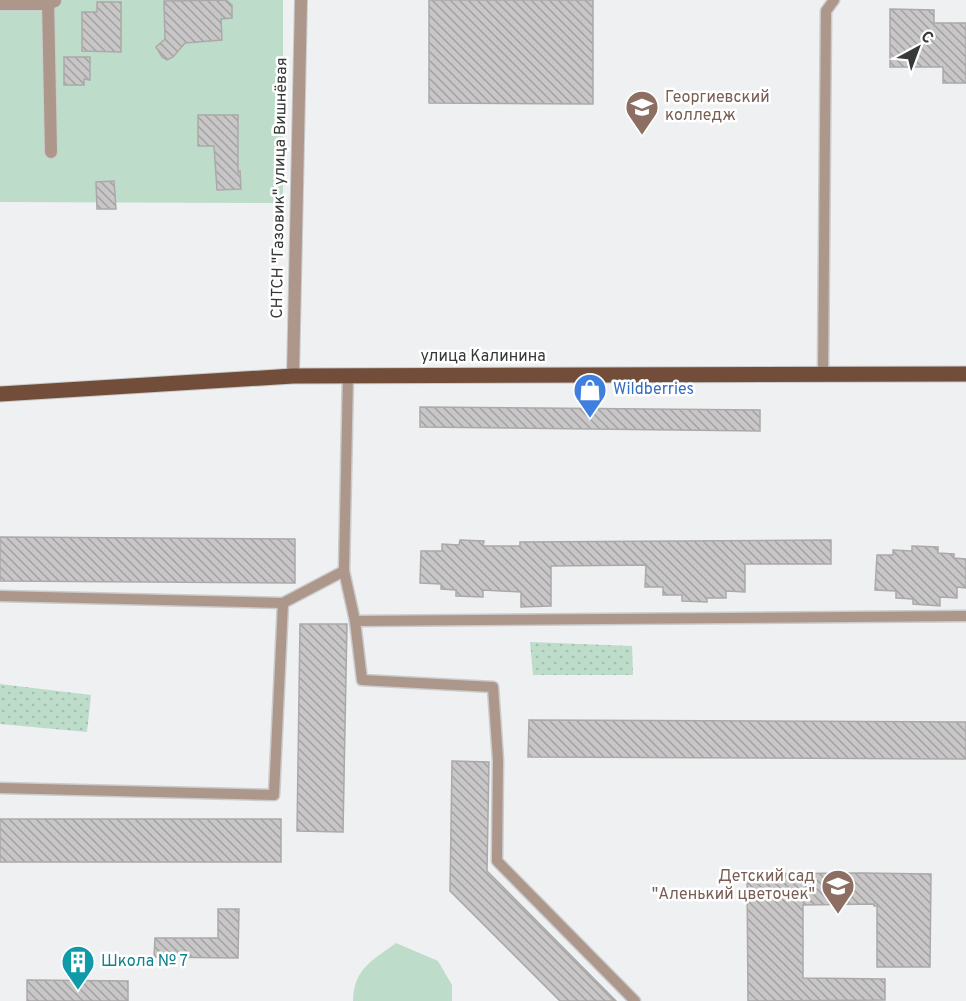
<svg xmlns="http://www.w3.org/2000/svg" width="966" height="1001" font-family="Overpass,sans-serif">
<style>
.green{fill:#bdddca}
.park{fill:url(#park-dots)}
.building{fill:url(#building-back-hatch);stroke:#aba9a9;stroke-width:1.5}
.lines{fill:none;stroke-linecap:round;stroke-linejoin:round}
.lane-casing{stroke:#cacbcc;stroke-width:13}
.street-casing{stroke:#cacbcc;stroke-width:14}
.primary-casing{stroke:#cacbcc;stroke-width:17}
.lane{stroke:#ad978b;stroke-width:10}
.street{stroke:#ad978b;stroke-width:12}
.primary{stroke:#724e3a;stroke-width:15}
.labels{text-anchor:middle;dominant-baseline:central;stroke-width:5;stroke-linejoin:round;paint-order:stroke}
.education-label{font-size:16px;fill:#785e54;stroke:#fff;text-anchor:start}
.street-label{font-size:16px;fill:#373838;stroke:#fff}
.shop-label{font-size:16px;fill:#366cbe;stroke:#fff;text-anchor:start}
.culture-label{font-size:16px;fill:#0d838f;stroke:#fff;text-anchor:start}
</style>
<defs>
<pattern id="park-dots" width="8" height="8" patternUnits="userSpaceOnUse" patternTransform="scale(1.5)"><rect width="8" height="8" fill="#bdddca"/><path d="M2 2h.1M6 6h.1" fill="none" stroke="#a3beae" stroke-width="1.8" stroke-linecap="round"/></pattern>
<pattern id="building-back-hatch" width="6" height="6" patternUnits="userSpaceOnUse" patternTransform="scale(1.5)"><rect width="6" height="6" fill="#c8c6c6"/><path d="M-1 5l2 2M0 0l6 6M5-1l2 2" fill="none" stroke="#a3a2a2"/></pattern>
</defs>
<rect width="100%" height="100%" fill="#eff0f1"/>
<g class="green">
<path d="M0,0H283V203L0,202Z"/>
<path d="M396,943L438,961L452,985V1001H353C354,968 372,961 396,943Z"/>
</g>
<g class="park">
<path d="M530,642L632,646L633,675H533Z"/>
<path d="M0,684L91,695L87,732L0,724Z"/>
</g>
<g class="building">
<path d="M226,0L232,5V18L221,19L222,40L185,43L173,57L167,60L162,57L156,47L165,39L164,1Z"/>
<path d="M429,0H593V104L429,103Z"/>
<path d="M97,2H121V52L82,51V12H97Z"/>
<path d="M890,9L934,10V23H966V83H943V67H890Z"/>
<path d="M64,57H90V80L84,79V85H64Z"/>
<path d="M198,115H238V172L240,171L241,189L217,190L214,146H198Z"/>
<path d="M114,181L116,209H97L96,182Z"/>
<path d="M420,407L760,410V431L420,427Z"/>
<path d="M0,537L295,539V583L0,581Z"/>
<path d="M460,540L484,541L483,546H520V542L831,540V564H745V592L726,591V598H707V602L682,601V595H663V587H645L646,565L551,566V606L521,607V592L483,590V597L456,596V590L441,589V584L420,583L421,551H442V544L459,545Z"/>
<path d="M912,546L938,547V553L954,554V558L966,559V588L957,587V598L940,597V606L913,604V599L896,598V591L875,590L877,555H893V550L912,551Z"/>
<path d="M300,624H347L343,832L297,831Z"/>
<path d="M529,720L966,722V759L528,757Z"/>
<path d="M452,761L489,762L487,871L616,1001H560L450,891Z"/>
<rect x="0" y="819" width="281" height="43"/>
<path d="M862,873L931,874L930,967H877V906H874V904L803,905V978L885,979V1000L748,1001L747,874Z"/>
<path d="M218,909H239L238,958L154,957L155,938H218Z"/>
<path d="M27,980L128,981V1001H27Z"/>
</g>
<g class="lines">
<g class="lane-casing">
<g id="lane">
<path d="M823,374L826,11L834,0"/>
<path d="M348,375L344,571L355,621L966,616"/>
<path d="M0,596L283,603L344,571"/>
<path d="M355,621L362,680L493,687L498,760L497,861L635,1001"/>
<path d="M0,788L274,795L283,603"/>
</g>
</g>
<g class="street-casing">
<g id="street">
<path d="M48,0L51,152"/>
<path d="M0,4H48L55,1"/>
<path d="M293,376L301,0"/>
</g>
</g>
<g class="primary-casing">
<path id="primary" d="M0,394L293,376L966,374"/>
</g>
<use href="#lane" class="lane"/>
<use href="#street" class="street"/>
<use href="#primary" class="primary"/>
</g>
<defs>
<g id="university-pin" transform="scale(1.725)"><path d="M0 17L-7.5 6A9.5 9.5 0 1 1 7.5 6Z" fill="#8d6e63" stroke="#fff"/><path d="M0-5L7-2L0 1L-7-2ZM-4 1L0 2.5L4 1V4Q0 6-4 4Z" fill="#fff"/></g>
<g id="shop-pin" transform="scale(1.725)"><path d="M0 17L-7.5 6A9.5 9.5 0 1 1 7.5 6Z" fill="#3f7fe0" stroke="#fff"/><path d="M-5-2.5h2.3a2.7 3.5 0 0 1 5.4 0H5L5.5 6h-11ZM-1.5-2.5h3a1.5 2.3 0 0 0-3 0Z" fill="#fff"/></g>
<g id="school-pin" transform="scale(1.725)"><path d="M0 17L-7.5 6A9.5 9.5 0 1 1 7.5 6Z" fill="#8d6e63" stroke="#fff"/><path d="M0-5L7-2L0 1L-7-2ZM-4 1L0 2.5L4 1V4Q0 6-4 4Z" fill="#fff"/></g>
<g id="building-pin" transform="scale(1.725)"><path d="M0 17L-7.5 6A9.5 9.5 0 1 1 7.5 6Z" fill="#0f9aa8" stroke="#fff"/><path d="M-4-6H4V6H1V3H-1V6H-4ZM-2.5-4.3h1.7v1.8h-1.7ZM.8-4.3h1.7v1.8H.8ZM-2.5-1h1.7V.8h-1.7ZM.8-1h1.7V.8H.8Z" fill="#fff"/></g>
</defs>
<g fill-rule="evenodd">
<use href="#university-pin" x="642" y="107"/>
<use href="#shop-pin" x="590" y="390"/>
<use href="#school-pin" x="838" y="886"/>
<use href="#building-pin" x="78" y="962"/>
</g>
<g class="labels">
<g class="education-label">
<text x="665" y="98">Георгиевский<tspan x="665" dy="18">колледж</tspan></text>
<text x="815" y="877" text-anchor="end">Детский сад<tspan x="815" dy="18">"Аленький цветочек"</tspan></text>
</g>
<g class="street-label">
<text transform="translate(280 188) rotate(-89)">СНТСН "Газовик" улица Вишнёвая</text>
<text x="483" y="357">улица Калинина</text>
</g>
<g class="shop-label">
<text x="613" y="390">Wildberries</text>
</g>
<g class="culture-label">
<text x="101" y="962">Школа № 7</text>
</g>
</g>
<g transform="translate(918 48) rotate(41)" stroke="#ffffff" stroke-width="4.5" paint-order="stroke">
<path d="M0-4.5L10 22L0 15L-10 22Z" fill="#373838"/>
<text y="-9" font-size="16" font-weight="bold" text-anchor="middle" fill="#373838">С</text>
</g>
</svg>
